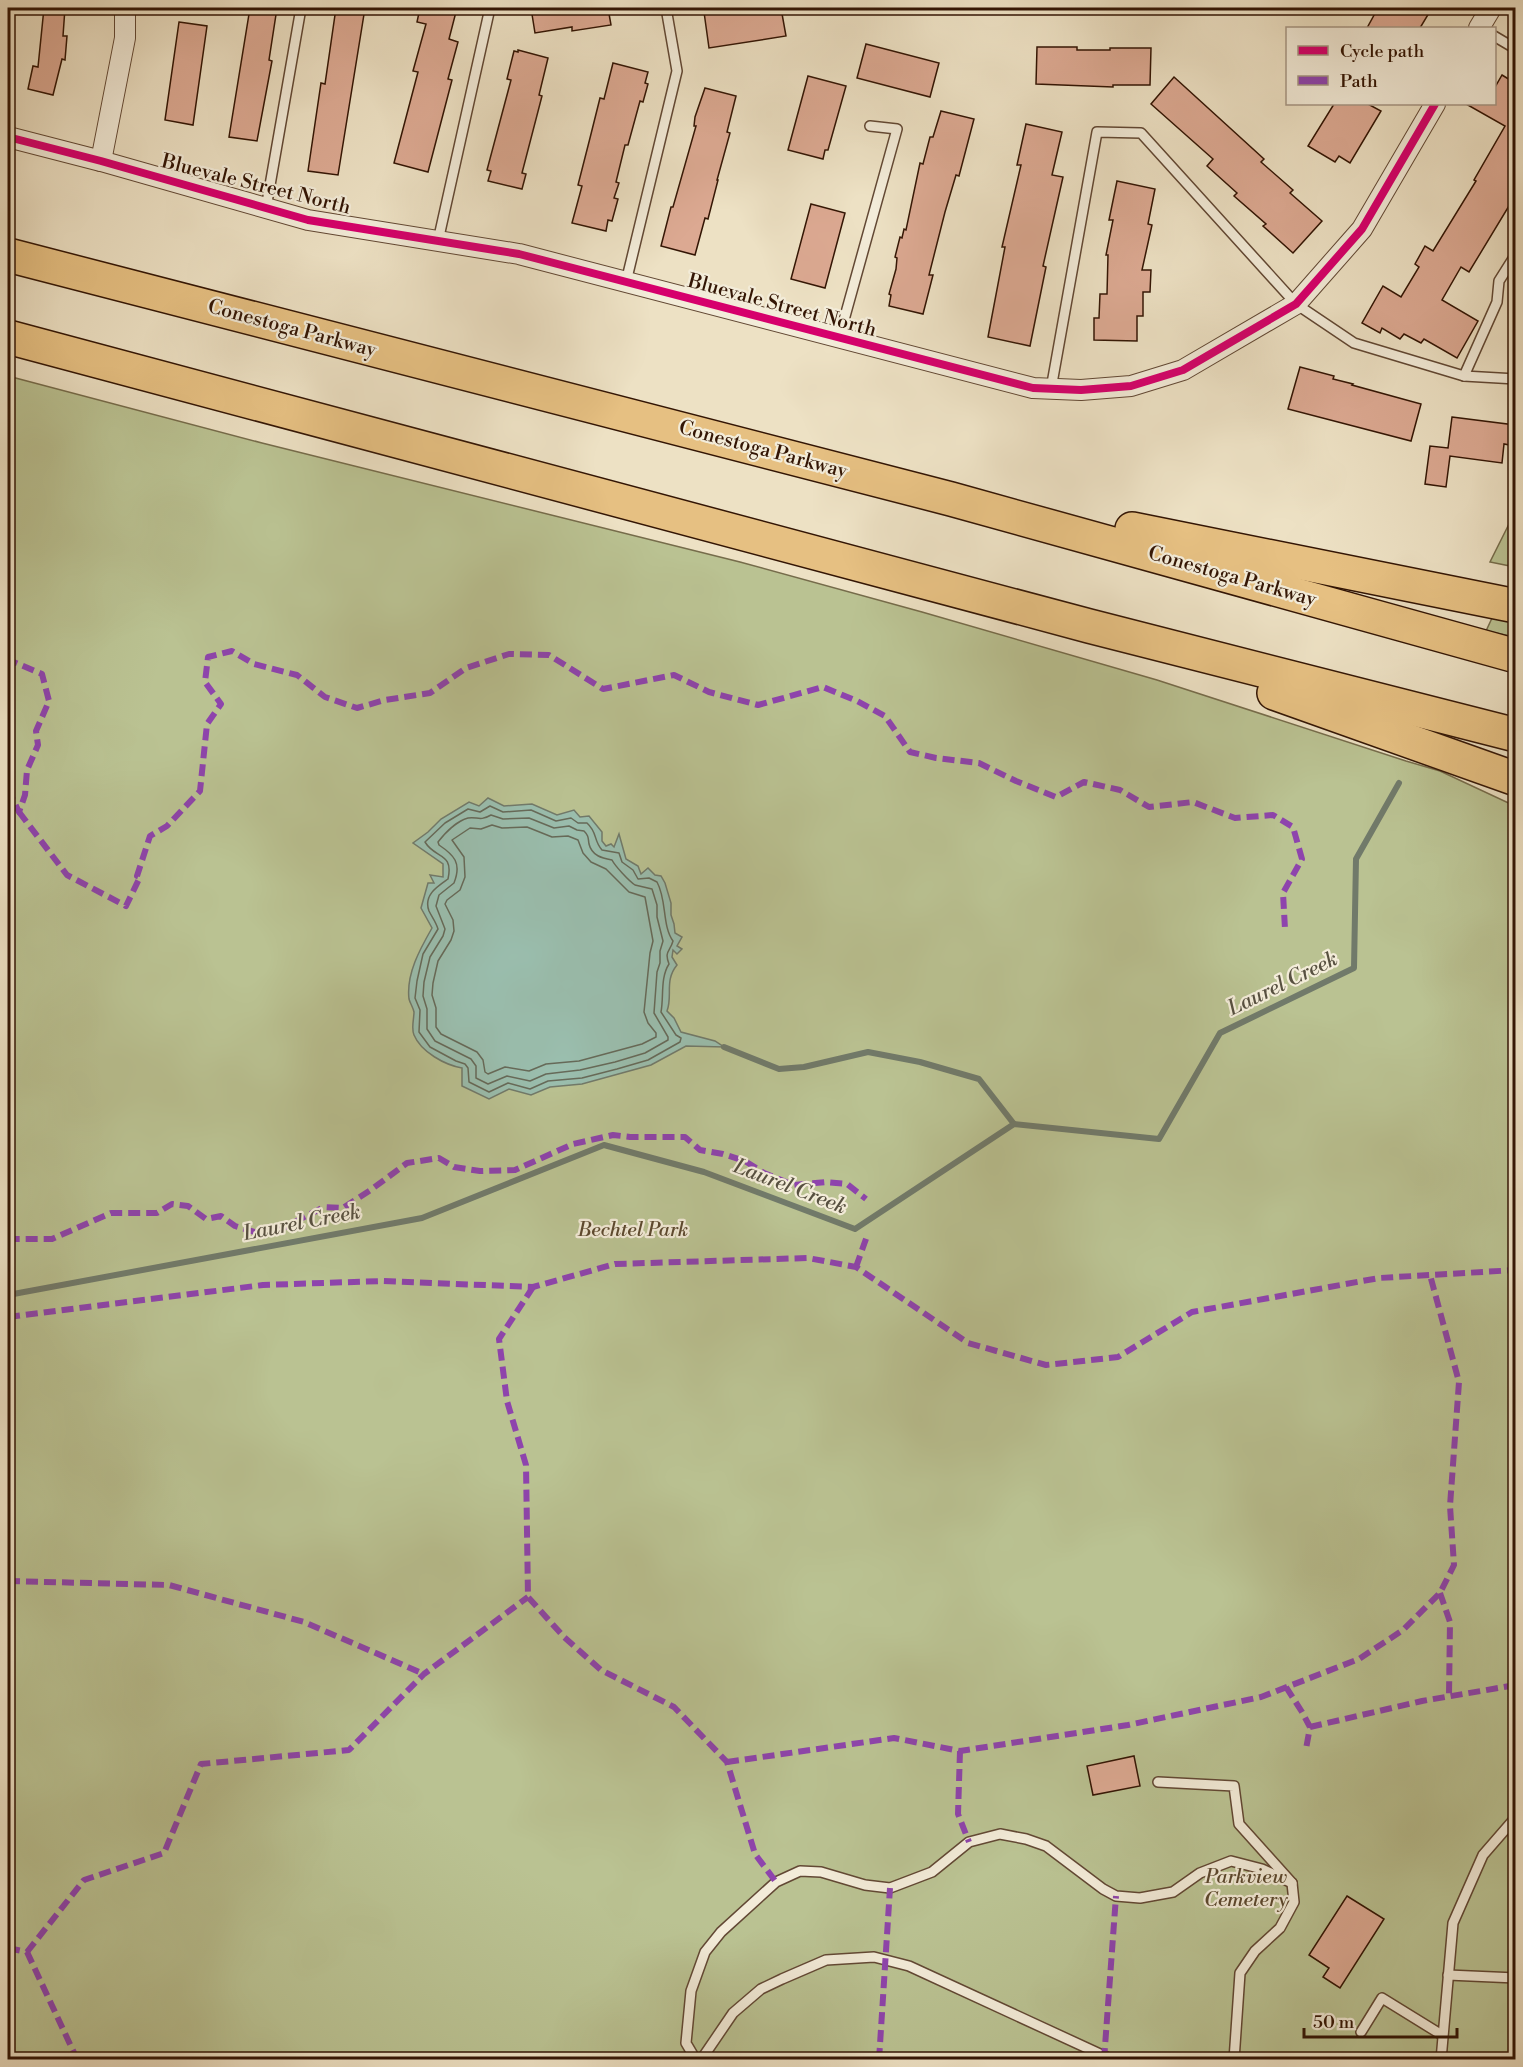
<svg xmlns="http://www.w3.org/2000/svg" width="1523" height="2067" font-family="'Libre Bodoni',serif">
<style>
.green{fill:#bac292;stroke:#766c4b;stroke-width:1.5}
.water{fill:#9abeae;stroke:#717a6a;stroke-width:1.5}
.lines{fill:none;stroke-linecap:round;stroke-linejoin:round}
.shore{stroke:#666a59;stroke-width:1.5}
.stream{stroke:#717a6a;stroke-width:6}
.building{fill:#dca992;stroke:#331504;stroke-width:1.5}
.service-casing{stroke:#624834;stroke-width:12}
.minor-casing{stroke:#624834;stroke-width:22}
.motorway-casing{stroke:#331504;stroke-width:36}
.service{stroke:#f3ecd9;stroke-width:9}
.minor{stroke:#f3ecd9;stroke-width:20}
.motorway{stroke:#e6c082;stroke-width:33}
.quiet{stroke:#8e44ad;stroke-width:6;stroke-dasharray:12 6;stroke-linecap:butt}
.cycleway-casing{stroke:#f3ecd9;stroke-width:11}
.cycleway{stroke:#d6006c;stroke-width:8}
.labels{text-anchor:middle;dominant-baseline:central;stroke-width:4.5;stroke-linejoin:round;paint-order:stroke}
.street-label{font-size:20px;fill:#331504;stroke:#f3ecd9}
.park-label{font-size:20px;font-style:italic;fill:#5c492f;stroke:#f3ecd9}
.water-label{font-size:21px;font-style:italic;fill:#575040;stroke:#f3ecd9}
</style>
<rect width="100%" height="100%" fill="#ede1c4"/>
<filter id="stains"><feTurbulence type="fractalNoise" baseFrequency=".00333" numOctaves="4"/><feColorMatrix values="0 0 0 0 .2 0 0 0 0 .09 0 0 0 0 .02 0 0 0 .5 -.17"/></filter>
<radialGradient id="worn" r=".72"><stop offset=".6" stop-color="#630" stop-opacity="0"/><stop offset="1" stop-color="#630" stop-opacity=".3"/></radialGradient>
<g class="green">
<path d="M8,376L262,443L740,562L922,612L1157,680L1406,761L1440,771L1515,806V2059H8Z"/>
<path d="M1515,512V567L1490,562Z"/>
<path d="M1493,616L1515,619V637L1486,631Z"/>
</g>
<path class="water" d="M488,798L504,806L532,804L557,815L574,810L580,817L589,816L602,832V841L606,846L611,844L614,847L619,834L626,859L638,866L641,874L648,868L655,875L661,876L665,883L671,903V915L674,924L675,933L682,937L677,946L682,949L677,954L673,950L672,957L677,965C664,981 673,995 667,1011L674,1018L681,1032L715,1041L724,1047L686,1046L651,1065L582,1084L550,1087L531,1095L509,1089L489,1099L462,1086V1068C445,1065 421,1052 414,1035C411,1028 414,1019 414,1012C413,1007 410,1003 409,999C406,974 420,949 432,928L421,908L428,883H434L430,875L443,877V864L413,843L428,832L441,819L469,802L479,806Z"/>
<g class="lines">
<g class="shore">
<path d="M490,806L503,812L531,810L556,821L571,818L578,823H587C598,833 593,840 602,850L619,853L622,862L633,870L638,879L649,878L657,882C667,900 662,926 673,941C670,952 664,951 669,964C660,978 664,997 661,1012L676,1035L681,1038L680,1042L648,1060L617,1069L582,1078L548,1081L530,1089L508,1083L489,1092L469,1082L468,1068L465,1064L456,1061L430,1047L419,1032L420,1010L415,998L417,981L423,954L438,929C436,922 432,917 429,911C423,895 438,886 448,879C454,852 435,859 425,842L445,823L468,809L480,812Z"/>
<path d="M491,815L503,819L529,818L554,828L569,826L577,830L584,831C589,836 588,838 589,844C592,856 602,858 612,860C615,866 629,881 635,885L652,889L657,905V917L663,941L660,951V963L657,972L654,1013L668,1037V1040L645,1053L615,1062L580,1070L546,1074L530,1081L507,1076L488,1084L476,1078V1066L471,1059L435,1041L427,1029V1009L423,996L424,982L430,957L443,936L445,929L436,906L439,895L454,883C462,863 454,855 439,845L438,842C445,833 457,821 468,818C477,816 479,822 491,815Z"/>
<path d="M492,825L502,828L527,827L552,837L568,836L578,840L583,853L591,862L606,869L629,892L645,897L653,941L650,953L644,1012L648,1023L656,1033V1037L642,1044L579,1061L546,1064L529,1071L505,1067L488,1074L485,1072L483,1060L477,1052L441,1034L436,1027V1008L432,995L433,983L438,961L451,940L454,931L453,920L445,904L447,900L460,890L465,877L464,857L452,840L470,828L481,829Z"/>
</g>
<g class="stream">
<path d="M1515,555L1516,554"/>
<path d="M724,1047L779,1069L804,1067L868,1052L920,1062L979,1079L1014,1124"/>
<path d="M8,1295L422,1218L604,1145L704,1172L855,1229L1014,1124L1159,1139L1220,1033L1354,968L1356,859L1399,783"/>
</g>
</g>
<g class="building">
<path d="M44,8H65L63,36H67L65,60L62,59L53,95L28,89L33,66L38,67Z"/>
<path d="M250,8H277L269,60L272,61L257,141L229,137Z"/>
<path d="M336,8H365L338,175L308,171L321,83L325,84Z"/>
<path d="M420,8H457L449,39L458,42L448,79L452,80L428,172L394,163L418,72L413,71L426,24L417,22Z"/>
<path d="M531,8H608L611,25L572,31V27L535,33Z"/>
<path d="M714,8H781L786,36L709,48L704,12L714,11Z"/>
<path d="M1378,8H1432L1420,28H1367Z"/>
<path d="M179,22L207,26L193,125L165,120Z"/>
<path d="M866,44L939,63L930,97L857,78Z"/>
<path d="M1037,47H1077V50H1110V48H1151L1150,85H1113V87L1036,84Z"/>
<path d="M518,50L548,58L539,95L542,96L522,173L526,174L522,189L488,181L491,171L487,170L511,80L507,79L514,51L518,52Z"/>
<path d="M613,63L648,72L645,83L648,84L643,102L640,101L628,145H625L616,182L619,183L614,198L618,199L612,221L608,220L606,231L572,223L582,186L578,185L590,138L600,98L604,99Z"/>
<path d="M1502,75L1515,83V196L1469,272L1461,267L1442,300L1478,321L1457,358L1424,339L1421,343L1404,334L1400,339L1382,328L1380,333L1362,323L1383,286L1401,297L1419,267L1415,264L1425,246L1433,251L1476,181L1474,180L1505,126L1466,104H1494V89Z"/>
<path d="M808,76L846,86L828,150H825L823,159L788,150Z"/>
<path d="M1174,77L1264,159L1261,162L1293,190L1290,193L1322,221L1293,253L1263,226L1266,224L1234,196L1237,193L1207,166L1213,159L1151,104Z"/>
<path d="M705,88L736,96L727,132L730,133L717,180H718L708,219L705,218L695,255L661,246L671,207H673L696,126H694L695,117Z"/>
<path d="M1334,104H1368L1381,111L1350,163L1339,156L1335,162L1308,146Z"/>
<path d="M941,111L974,119L959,176L956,175L945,212L929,275H933L923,314L889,306L891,295L889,294L896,269L897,258L895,257L900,237L902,238L904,229L906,230L920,163L923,164L930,137H933Z"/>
<path d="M1026,124L1062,132L1052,175L1063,177L1043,266L1046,267L1030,346L988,337L1005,247H1002L1021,165H1017Z"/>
<path d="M1117,181L1155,189L1148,224L1152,225L1142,270H1151L1150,292H1143V316H1137V341L1094,340V318H1099L1100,294H1107L1108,255H1106L1113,220H1109Z"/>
<path d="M811,204L845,213L825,288L791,279Z"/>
<path d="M1300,367L1334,376L1333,379L1353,384L1352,385L1421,404L1411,441L1288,409Z"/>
<path d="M1452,417L1515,425V446L1504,444L1502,463L1450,456L1446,487L1425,484L1430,446L1448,448Z"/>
<path d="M1134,1756L1140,1786L1093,1795L1087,1766Z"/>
<path d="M1347,1896L1384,1919L1340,1988L1323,1977L1329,1968L1309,1955Z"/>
</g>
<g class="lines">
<g class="service-casing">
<g id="service">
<path d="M1494,36L1516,49"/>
<path d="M266,208L301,8"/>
<path d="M438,241L490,8"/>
<path d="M626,282L677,71L666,8"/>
<path d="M839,338L897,129L870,126"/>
<path d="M1464,376L1497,302L1499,281L1516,254"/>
<path d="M1051,389L1097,132L1141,133L1296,304L1354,343L1464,376L1516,379"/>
<path d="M1158,1782L1234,1786L1239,1824L1292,1883L1294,1902L1280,1928L1255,1951L1240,1973L1234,2060"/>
<path d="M1448,1975L1516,1978"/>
<path d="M1361,2032L1382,1998L1442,2035"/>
<path d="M696,2060L686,2043L691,1991L705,1952L721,1932L776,1882L800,1871L821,1872L865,1885L890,1888L932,1872L969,1842L1000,1834L1026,1839L1046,1846L1103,1889L1116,1896L1140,1898L1173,1892L1200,1873L1231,1861L1262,1869L1292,1883"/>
<path d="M701,2060L733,2013L761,1989L782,1979L826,1960L874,1957L909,1966L1113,2060"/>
<path d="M1441,2060L1453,1923L1483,1855L1516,1817"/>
</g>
</g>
<g class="minor-casing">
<g id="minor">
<path d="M1479,28L1491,8"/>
<path d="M8,137L101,161L308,220L519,254L1033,388L1081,390L1131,386L1183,370L1296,304L1362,229L1435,104"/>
<path d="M101,161L125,38V8"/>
</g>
</g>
<g class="motorway-casing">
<g id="motorway">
<path d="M8,255L951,499L1516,656"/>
<path d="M8,337L1089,626L1516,735"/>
<path d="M1132,529L1516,606"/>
<path d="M1274,693L1516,779"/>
</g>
</g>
<use href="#service" class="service"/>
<use href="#minor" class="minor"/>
<use href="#motorway" class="motorway"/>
<g class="quiet">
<path d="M8,657L9,660L42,674L49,701L36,731L38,745L27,770L25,795L19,812L8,789"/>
<path d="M19,812L67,875L126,906L140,877L137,876L150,836L167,826L200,791L207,724L221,704L205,682L208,657L232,651L254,664L297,675L325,697L357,708L385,700L430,693L466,668L509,654L549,655L603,689L674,675L709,692L758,705L823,687L857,701L885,716L910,752L936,758L979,763L1016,781L1056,797L1084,782L1120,790L1149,807L1193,802L1235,818L1273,815L1293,827L1302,859L1283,893L1285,929"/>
<path d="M8,1241L14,1239H52L111,1213H157L172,1204L188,1206L206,1219L221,1216L235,1226L261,1234L279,1230L324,1207L343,1208L372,1189L407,1163L439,1158L454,1167L480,1171L515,1170L573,1144L613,1135L630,1137H685L700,1150L723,1154L745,1161L764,1173L793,1185L826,1182L847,1184L866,1199"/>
<path d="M856,1267L867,1236"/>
<path d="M533,1287L499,1339L507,1401L526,1465L528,1597L564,1637L601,1670L674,1707L727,1762L755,1854L776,1882"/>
<path d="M8,1317L263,1285L383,1281L533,1287L615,1264L808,1258L856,1267L968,1343L1046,1365L1118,1357L1192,1312L1379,1278L1516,1270"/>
<path d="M8,1581L169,1585L304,1622L424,1674"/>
<path d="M1440,1593L1450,1622L1449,1696"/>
<path d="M1286,1687L1302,1712L1310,1727L1306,1749"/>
<path d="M1310,1727L1422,1701L1516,1685"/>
<path d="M960,1751L958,1814L969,1842"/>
<path d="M727,1762L894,1738L960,1751L1128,1725L1261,1697L1359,1659L1403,1630L1440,1593L1454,1565L1450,1506L1459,1382L1430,1275"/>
<path d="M8,1948L27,1952"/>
<path d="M27,1952L84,1880L164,1853L201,1764L349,1750L424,1674L528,1597"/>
<path d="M27,1952L76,2057L74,2060"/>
<path d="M879,2060L890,1888"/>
<path d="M1104,2060L1116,1896"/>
</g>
<g class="cycleway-casing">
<path id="cycleway" d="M8,137L101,161L308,220L519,254L1033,388L1081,390L1131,386L1183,370L1296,304L1362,229L1435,104"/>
</g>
<use href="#cycleway" class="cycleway"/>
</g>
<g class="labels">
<g class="street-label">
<text transform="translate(256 185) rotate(14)">Bluevale Street North</text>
<text transform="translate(782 306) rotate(15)">Bluevale Street North</text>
<text transform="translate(292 329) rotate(15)">Conestoga Parkway</text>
<text transform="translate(763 450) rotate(15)">Conestoga Parkway</text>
<text transform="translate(1232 577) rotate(16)">Conestoga Parkway</text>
</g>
<g class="park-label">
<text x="633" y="1230">Bechtel Park</text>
<text x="1246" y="1877">Parkview<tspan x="1246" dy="23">Cemetery</tspan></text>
</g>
<g class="water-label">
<text transform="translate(1283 984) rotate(-26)">Laurel Creek</text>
<text transform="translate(790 1187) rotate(21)">Laurel Creek</text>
<text transform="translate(302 1223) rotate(-11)">Laurel Creek</text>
</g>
</g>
<rect width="1523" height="2067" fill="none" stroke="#ede1c4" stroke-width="30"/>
<rect x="9" y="9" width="1505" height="2049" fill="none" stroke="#331504" stroke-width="3"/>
<rect x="15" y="15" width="1493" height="2037" fill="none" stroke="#331504" stroke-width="1.5"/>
<rect x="1286" y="27" width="210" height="78" fill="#f3ecd9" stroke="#a69684" stroke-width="1.5"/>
<rect x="1298" y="46" width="30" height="9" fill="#d6006c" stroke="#a69684" stroke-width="1.5"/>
<text x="1340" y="57" font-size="18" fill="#331504">Cycle path</text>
<rect x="1298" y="76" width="30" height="9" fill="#8e44ad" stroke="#a69684" stroke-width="1.5"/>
<text x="1340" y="87" font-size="18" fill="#331504">Path</text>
<path d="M1304 2028v9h153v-9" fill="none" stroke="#331504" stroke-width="3"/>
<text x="1313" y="2028" font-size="18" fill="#331504" stroke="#f3ecd9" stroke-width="4.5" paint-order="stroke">50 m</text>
<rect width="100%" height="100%" filter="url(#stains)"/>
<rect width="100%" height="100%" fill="url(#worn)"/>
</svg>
